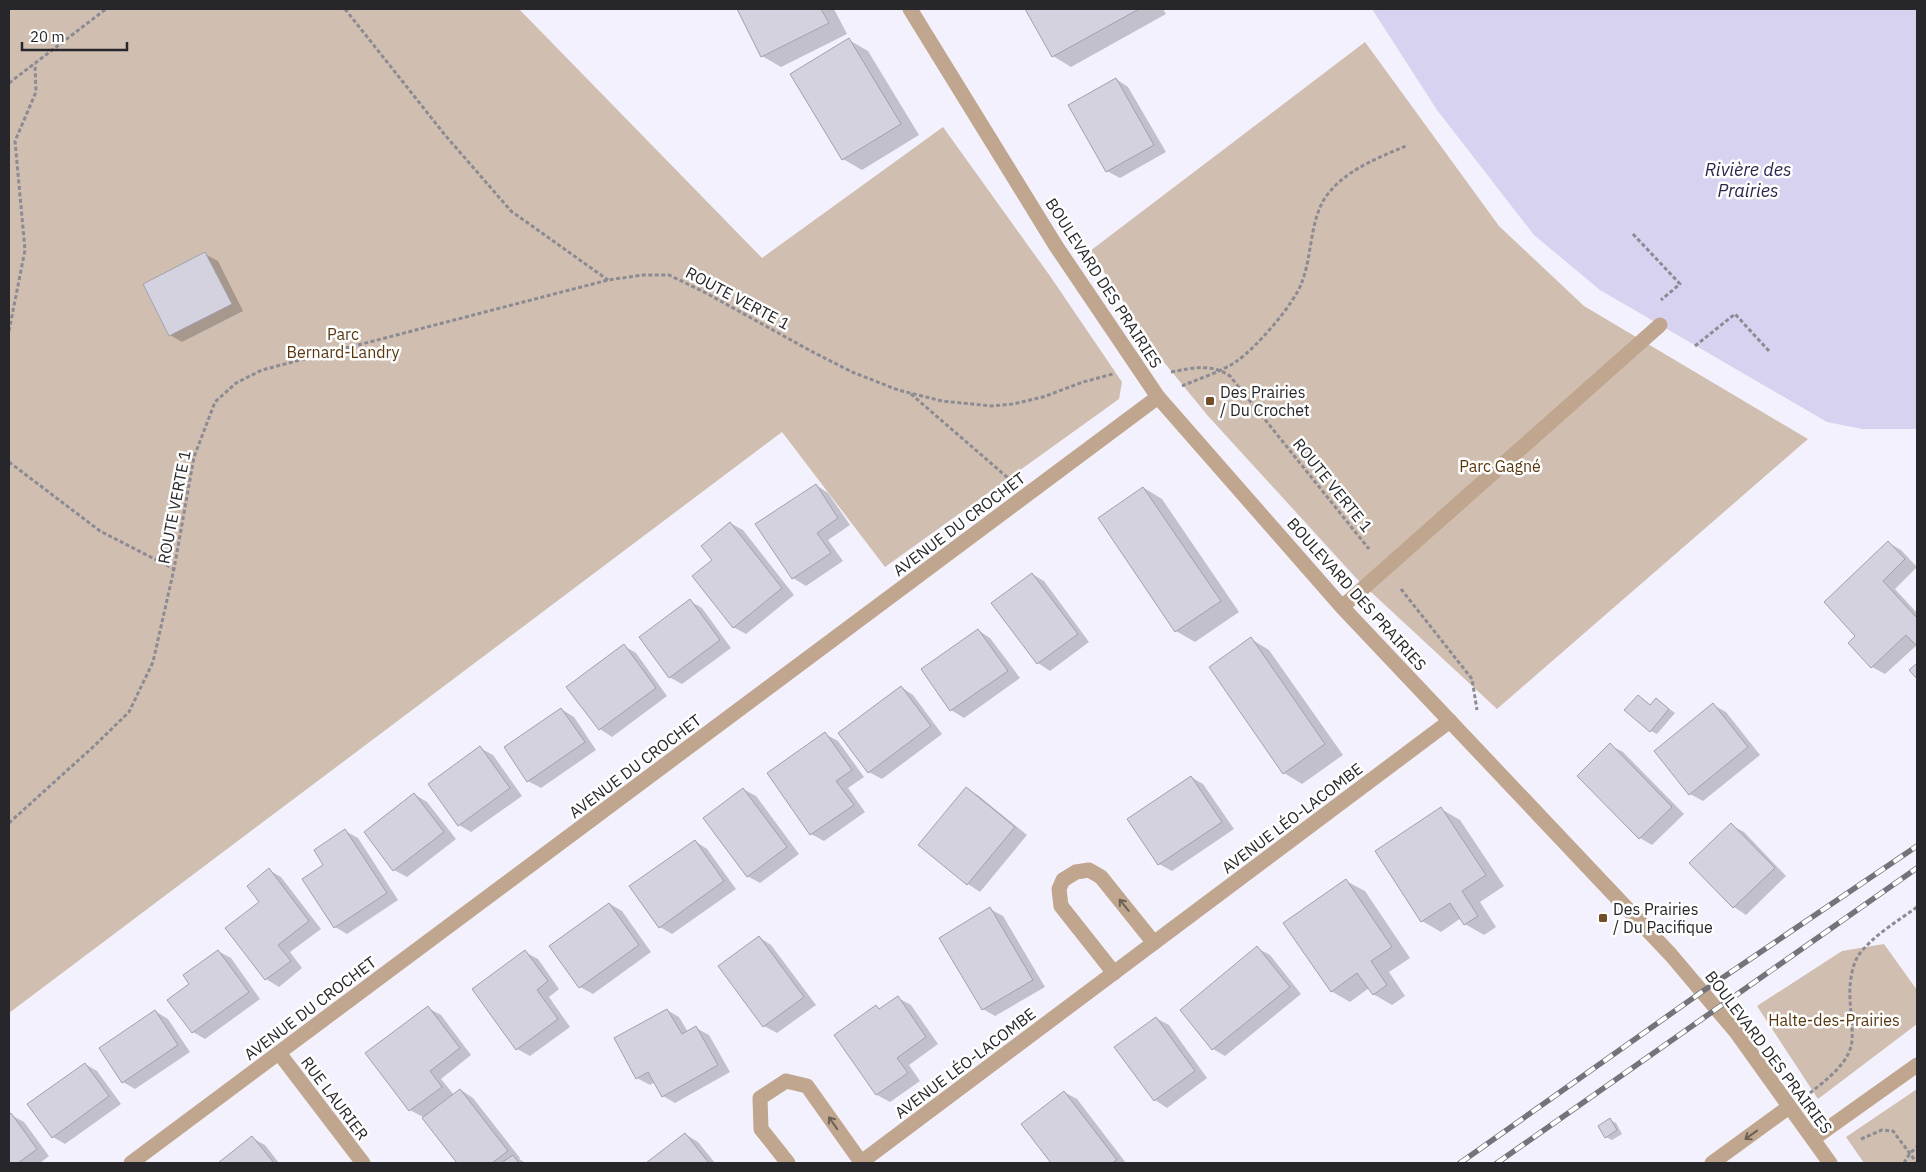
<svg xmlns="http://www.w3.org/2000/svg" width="1926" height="1172" font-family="'IBM Plex Sans',sans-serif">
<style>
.green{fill:#d0bfb1}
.water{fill:#d7d2f0}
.shadow{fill:#0003}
.building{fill:#d4d2de;stroke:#a2a0ac}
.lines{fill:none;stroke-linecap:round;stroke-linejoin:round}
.path{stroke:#8c8b93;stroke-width:3;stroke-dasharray:4 2.5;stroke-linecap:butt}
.service{stroke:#c0a68e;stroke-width:15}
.minor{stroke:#c0a68e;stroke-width:15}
.tertiary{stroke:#c0a68e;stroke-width:15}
.rail-casing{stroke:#74737a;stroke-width:5.5}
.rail{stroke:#fff;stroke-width:4;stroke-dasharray:11;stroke-linecap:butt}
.oneway{stroke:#6c6057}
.poi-dot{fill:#724d28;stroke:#fff;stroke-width:2}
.labels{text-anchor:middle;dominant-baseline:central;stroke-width:5;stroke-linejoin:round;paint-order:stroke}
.street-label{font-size:16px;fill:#27262a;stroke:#fff}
.park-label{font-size:16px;fill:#593710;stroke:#fff}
.poi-label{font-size:16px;fill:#27262a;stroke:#fff;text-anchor:start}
.water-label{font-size:18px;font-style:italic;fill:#2e244c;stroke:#fff}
</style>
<rect width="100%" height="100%" fill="#f3f1fd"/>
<g class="green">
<path d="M9,9H519L762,258L943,127L1050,276L1122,382L1119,399L885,567L782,432L9,1013Z"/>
<path d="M1365,42L1499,226L1584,306L1808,439L1497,709L1357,579L1208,416L1163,361L1090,251Z"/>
<path d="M1884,944L1917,990V1024L1818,1099L1757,1006L1842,951Z"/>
<path d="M1917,1089V1163H1864L1846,1137Z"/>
</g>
<path class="water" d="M1372,9H1917V429H1862L1827,422L1600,290L1534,235L1437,110Z"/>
<g class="shadow">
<path d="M738,9H834L847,34L781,67L762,56Z"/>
<path d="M1026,9H1163L1166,14L1071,67L1053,56Z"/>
<path d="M849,40L868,51L919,135L862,170L843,159Z"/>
<path d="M1116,79L1128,87L1166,152L1120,178L1107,171Z"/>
<path d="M205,254L218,261L243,311L182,342L170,335Z"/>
<path d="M816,485L828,493L850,525L828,540L843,561L806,586L793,578Z"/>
<path d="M1144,488L1162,499L1239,612L1195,642L1176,631L1100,519Z"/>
<path d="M730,523L743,530L794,595L746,634L733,627L714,560Z"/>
<path d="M1889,543L1901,550L1917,567L1895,589L1917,613V645L1885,674L1872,667L1857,636Z"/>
<path d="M1032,574L1044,581L1089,642L1050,671L1038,663Z"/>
<path d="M690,601L702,608L731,648L682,684L669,677Z"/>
<path d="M978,630L990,638L1020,678L964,718L951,710L923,670Z"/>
<path d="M1251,639L1269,650L1343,755L1302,784L1284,773Z"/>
<path d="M624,646L636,653L667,696L612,737L600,729Z"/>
<path d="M901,687L913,695L942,734L882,779L869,772Z"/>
<path d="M1638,696L1651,705L1656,699L1675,713L1657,734L1651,731Z"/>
<path d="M1713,705L1726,712L1760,755L1703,801L1690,794L1656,751Z"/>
<path d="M561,709L574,717L596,750L541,788L528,781Z"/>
<path d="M825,734L838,741L864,777L848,788L865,812L824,841L811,834Z"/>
<path d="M1610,745L1623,752L1684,814L1652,845L1640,838Z"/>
<path d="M480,748L493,755L522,796L471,832L459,825Z"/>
<path d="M1191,777L1203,784L1234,829L1172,871L1159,864L1129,819Z"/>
<path d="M967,788L979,796L1027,835L980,892L968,884L920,845Z"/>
<path d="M743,789L756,796L799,854L760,883L747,876Z"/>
<path d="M414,794L427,802L456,839L407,877L394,870Z"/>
<path d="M1441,809L1460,820L1504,886L1480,902L1496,927L1484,935L1465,924L1461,918L1441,932L1422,921Z"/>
<path d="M1731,825L1744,832L1786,876L1746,915L1734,907L1691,863Z"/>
<path d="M345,831L358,838L398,900L347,934L335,927L325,865Z"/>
<path d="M695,841L707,849L736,889L672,934L660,927Z"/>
<path d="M269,870L281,877L321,929L290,952L302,968L279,987L266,979L261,902Z"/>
<path d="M1346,881L1365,891L1410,958L1389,972L1405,996L1392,1005L1373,994L1369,988L1350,1002L1331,991Z"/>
<path d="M610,904L622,911L651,952L593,994L580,987Z"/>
<path d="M990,909L1003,916L1045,987L995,1016L983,1009Z"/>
<path d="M759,937L771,945L816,1005L777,1033L764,1026Z"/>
<path d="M1257,948L1270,955L1301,994L1225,1056L1213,1049Z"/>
<path d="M218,951L231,958L260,999L205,1039L193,1032L191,984Z"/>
<path d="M525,952L538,959L559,989L549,997L570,1027L530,1056L517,1049Z"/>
<path d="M898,998L911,1005L938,1044L909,1065L920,1081L890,1102L877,1095L836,1035L876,1007L881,1010Z"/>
<path d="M428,1008L441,1015L471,1055L441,1079L454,1095L461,1090L473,1098L520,1158L519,1159L526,1163H459L423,1117L410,1110Z"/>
<path d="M667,1010L679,1017L688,1032L696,1028L709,1035L730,1072L675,1103L663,1096L655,1082L650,1085L637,1078Z"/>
<path d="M155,1011L168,1019L190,1052L135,1089L123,1082Z"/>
<path d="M1156,1018L1169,1025L1207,1078L1167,1108L1155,1100Z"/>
<path d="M85,1064L97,1071L121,1104L65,1144L53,1137Z"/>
<path d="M1064,1092L1077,1099L1126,1163H1053L1022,1124Z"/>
<path d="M11,1115L24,1122L49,1156L40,1163H9V1116Z"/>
<path d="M1610,1120L1616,1123L1622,1134L1612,1140L1606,1137Z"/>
<path d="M685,1134L698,1142L715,1163H648Z"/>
<path d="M252,1138L265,1145L279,1163H220Z"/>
</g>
<g class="building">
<path d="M737,9H821L829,23L761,57Z"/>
<path d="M1025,9H1139L1052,57Z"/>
<path d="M849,38L901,124L842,160L790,74Z"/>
<path d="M1116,78L1154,145L1106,172L1068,105Z"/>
<path d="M205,252L232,304L169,336L143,284Z"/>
<path d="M816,484L838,518L817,533L831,553L792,579L755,524Z"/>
<path d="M1143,487L1221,601L1175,632L1098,518Z"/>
<path d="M730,522L782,588L733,628L692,576L712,560L701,546Z"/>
<path d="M1888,541L1905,559L1883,581L1917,618V646L1906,635L1871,668L1848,643L1855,636L1824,602Z"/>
<path d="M1032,573L1078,634L1037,664L991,603Z"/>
<path d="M690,599L720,640L669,678L639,637Z"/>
<path d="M978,629L1008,671L950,711L921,669Z"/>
<path d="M1251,637L1325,744L1283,774L1209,667Z"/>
<path d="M624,644L656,688L599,730L566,687Z"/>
<path d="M1917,663V679L1909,670Z"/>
<path d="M901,686L931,726L868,773L838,733Z"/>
<path d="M1638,695L1650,705L1656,698L1669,709L1650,732L1624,710Z"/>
<path d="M1713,703L1748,747L1689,795L1654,751Z"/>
<path d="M561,708L585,742L527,782L504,747Z"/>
<path d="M825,732L852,770L836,781L854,805L810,835L767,773Z"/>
<path d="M1610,743L1672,807L1639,839L1577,776Z"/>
<path d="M480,746L510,788L458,826L428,784Z"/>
<path d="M1191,776L1222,822L1158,865L1127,819Z"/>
<path d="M966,787L1015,827L967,885L918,845Z"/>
<path d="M743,788L787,847L747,877L703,818Z"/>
<path d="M414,793L444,832L393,871L364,832Z"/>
<path d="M1441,807L1486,875L1462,891L1478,916L1464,925L1450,903L1421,922L1375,851Z"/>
<path d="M1731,823L1775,868L1733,908L1689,863Z"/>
<path d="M345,829L387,893L334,928L302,879L323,865L314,850Z"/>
<path d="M695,840L724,881L659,928L629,886Z"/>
<path d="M269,868L309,921L278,945L291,961L265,980L225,928L259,902L247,886Z"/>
<path d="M1346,879L1392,947L1371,961L1387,985L1373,995L1357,973L1331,992L1283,923Z"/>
<path d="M609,903L639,945L579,988L549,946Z"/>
<path d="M990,907L1033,980L982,1010L939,938Z"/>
<path d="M759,936L804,997L763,1027L718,966Z"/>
<path d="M1257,946L1290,987L1212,1050L1180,1010Z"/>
<path d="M218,950L249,992L192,1033L167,1000L189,984L183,975Z"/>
<path d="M525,950L548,981L537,990L558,1019L516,1050L472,989Z"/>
<path d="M898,996L926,1037L897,1058L908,1073L876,1095L834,1035L876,1005L879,1009Z"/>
<path d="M428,1006L460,1048L430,1071L442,1087L409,1111L365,1053Z"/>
<path d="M667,1009L682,1034L696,1026L718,1065L662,1097L648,1072L636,1079L614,1038Z"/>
<path d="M155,1010L178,1045L122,1083L99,1048Z"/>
<path d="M1156,1017L1195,1071L1154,1101L1114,1047Z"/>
<path d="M85,1063L109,1096L52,1138L27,1104Z"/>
<path d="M460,1089L508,1151L492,1163H457L422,1118Z"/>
<path d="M1064,1091L1117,1160L1112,1163H1051L1021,1124Z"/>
<path d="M11,1113L37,1149L18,1163H9V1115Z"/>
<path d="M1610,1118L1617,1130L1605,1138L1598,1126Z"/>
<path d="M685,1133L709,1163H646Z"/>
<path d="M252,1136L274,1163H218Z"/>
<path d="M513,1155L519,1163H501Z"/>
</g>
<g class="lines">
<g class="path">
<path d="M345,9L445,135L511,211L608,280"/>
<path d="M9,83L106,9"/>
<path d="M1633,234L1680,284L1661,300"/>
<path d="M9,331L25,250L15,141L36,92L35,64"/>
<path d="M1695,346L1735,314L1769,351"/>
<path d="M1171,372C1193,368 1210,363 1230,376L1369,549"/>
<path d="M1182,386C1200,378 1221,372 1237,361C1256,348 1295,303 1302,282C1312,256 1310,221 1325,198C1344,170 1378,158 1408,145"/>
<path d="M911,394L1008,478"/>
<path d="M9,462L100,531L174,569"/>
<path d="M1401,589L1472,679L1477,710"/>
<path d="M9,823L93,747L129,712L153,662L174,569L194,457L215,402L236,383L262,370L608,280L643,275H669L706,293L809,350L852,372L898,390L942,401L992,406L1013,404L1043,397L1083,382L1113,374"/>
<path d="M1810,1093C1826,1080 1851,1062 1852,1040C1853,1022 1849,1004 1850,986C1851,976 1853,964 1858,956C1872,936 1898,921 1917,907"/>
<path d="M1861,1139L1882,1130L1893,1131L1917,1163"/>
<path d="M1904,1163L1910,1153L1917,1147"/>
</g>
<g class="service">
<path d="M1342,607L1660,325"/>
<path d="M1813,1139L1917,1065"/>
</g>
<g class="minor">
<path d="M1114,973L1061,906L1059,889L1063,880L1076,872L1089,870L1101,877L1154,943"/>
<path d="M279,1053L363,1163"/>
<path d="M131,1163L1158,397"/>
<path d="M788,1163L761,1129L760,1098L786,1081L807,1086L861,1162"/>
<path d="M860,1163L1450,721"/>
<path d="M1712,1163L1789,1107"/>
</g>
<path class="tertiary" d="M910,9L1056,246L1158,397L1342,607L1671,955L1736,1032L1830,1163"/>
<g class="rail-casing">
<g id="rail">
<path d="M1460,1163L1703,991L1917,846"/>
<path d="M1497,1163L1917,868"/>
</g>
</g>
<use href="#rail" class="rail"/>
</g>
<defs><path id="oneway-shaft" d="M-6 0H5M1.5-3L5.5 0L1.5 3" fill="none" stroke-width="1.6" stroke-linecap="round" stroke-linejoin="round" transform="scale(1.25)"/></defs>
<g class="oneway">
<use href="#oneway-shaft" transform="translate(1124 905) rotate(-129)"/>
<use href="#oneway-shaft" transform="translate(833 1123) rotate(-125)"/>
<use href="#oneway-shaft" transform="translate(1751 1135) rotate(144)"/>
</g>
<g class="poi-dot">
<rect x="1205" y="396" width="10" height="10" rx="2.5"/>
<rect x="1598" y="913" width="10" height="10" rx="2.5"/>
</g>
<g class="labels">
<g class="street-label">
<text transform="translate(1104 283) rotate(57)">BOULEVARD DES PRAIRIES</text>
<text transform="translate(738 298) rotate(28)">ROUTE VERTE 1</text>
<text transform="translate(1333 485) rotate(51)">ROUTE VERTE 1</text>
<text transform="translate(174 507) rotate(-79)">ROUTE VERTE 1</text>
<text transform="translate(959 524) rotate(-37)">AVENUE DU CROCHET</text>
<text transform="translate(1357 594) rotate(48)">BOULEVARD DES PRAIRIES</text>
<text transform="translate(635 766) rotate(-37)">AVENUE DU CROCHET</text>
<text transform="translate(1292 818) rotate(-37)">AVENUE LÉO-LACOMBE</text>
<text transform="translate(310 1008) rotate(-37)">AVENUE DU CROCHET</text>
<text transform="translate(1769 1052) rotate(53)">BOULEVARD DES PRAIRIES</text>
<text transform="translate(965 1063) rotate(-37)">AVENUE LÉO-LACOMBE</text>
<text transform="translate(335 1098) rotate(53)">RUE LAURIER</text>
</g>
<g class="park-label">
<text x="343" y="334">Parc<tspan x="343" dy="18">Bernard-Landry</tspan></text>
<text x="1500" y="466">Parc Gagné</text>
<text x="1834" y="1020">Halte-des-Prairies</text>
</g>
<g class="poi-label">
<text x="1220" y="392">Des Prairies<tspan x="1220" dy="18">/ Du Crochet</tspan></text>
<text x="1613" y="909">Des Prairies<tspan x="1613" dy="18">/ Du Pacifique</tspan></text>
</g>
<g class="water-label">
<text x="1748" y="169">Rivière des<tspan x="1748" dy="21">Prairies</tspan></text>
</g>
</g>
<rect width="1926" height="1172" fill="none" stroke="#27262a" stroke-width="20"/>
<path d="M22 42v8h105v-8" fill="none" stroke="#27262a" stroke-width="2.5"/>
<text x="30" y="42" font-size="15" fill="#27262a" stroke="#ffffff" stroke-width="4" paint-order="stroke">20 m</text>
</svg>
